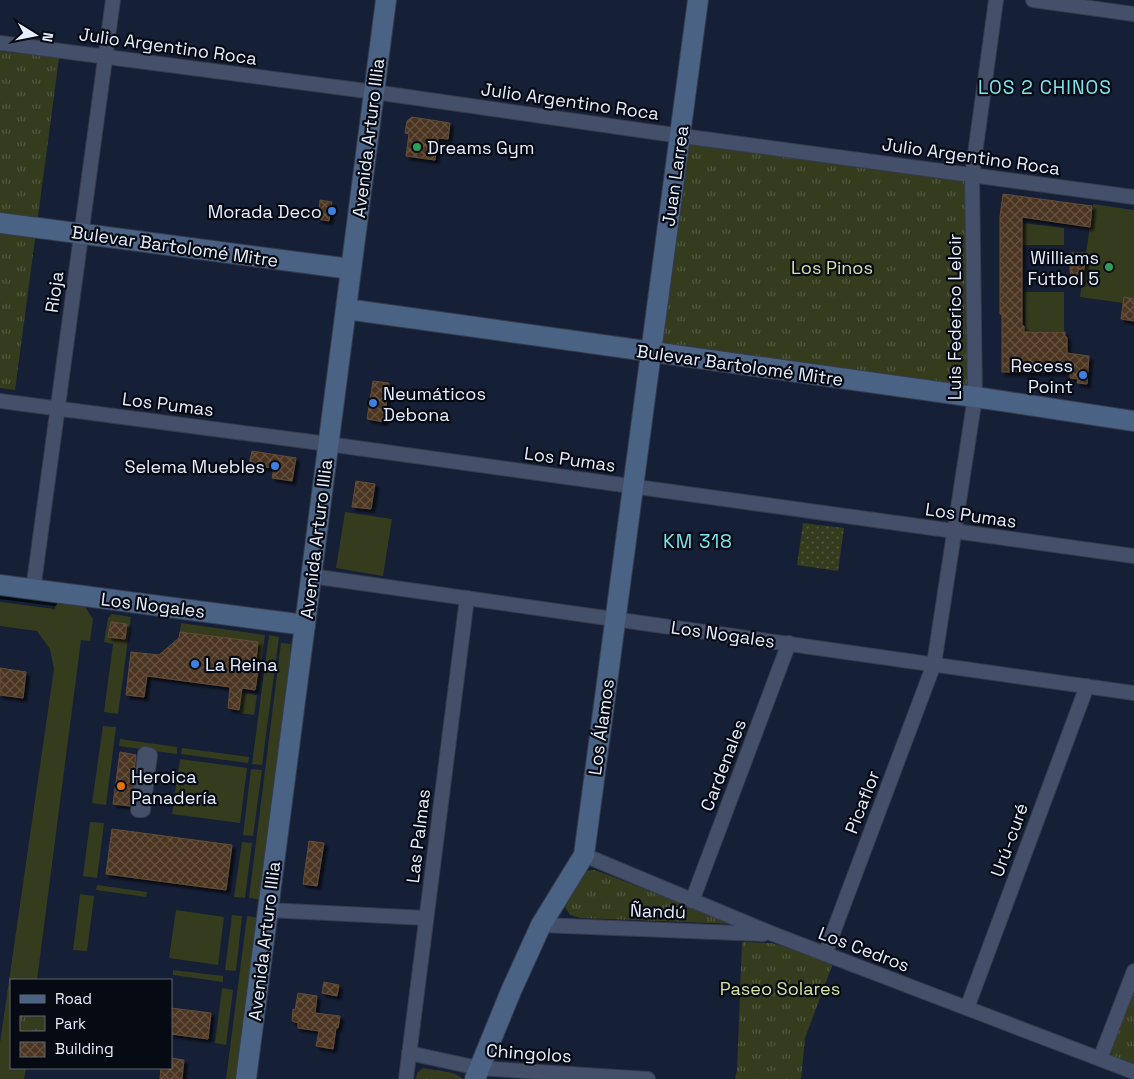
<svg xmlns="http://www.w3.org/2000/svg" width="1134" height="1079" font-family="'Space Grotesk',sans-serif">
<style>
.grass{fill:#353c1e}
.park{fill:url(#park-tufts)}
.garden{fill:url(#garden-dots)}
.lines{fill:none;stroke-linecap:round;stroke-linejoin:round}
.stream{stroke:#000d0e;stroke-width:4}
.building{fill:url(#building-cross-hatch);stroke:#634c36;filter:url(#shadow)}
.street-casing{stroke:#353b4e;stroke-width:16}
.secondary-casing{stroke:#353b4e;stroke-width:22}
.street{stroke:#44506a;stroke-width:14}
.secondary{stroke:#4a6284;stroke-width:20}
.leisure-dot{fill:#2e9e5b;stroke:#060a13;stroke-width:2}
.shop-dot{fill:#3f7fe0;stroke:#060a13;stroke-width:2}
.food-dot{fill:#e8710a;stroke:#060a13;stroke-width:2}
.labels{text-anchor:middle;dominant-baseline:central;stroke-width:4.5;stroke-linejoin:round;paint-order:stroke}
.street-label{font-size:18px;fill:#e6eefe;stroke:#060a13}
.poi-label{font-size:18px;fill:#e6eefe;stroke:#060a13;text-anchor:start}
.park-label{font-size:18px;fill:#d4e3a4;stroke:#060a13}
.neighbourhood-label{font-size:19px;letter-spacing:1px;fill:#7be6f0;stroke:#060a13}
</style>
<defs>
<pattern id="park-tufts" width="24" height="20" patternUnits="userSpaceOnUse" patternTransform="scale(1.25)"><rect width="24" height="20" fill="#353c1e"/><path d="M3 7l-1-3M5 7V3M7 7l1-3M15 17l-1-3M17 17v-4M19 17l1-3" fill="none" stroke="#525840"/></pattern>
<pattern id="garden-dots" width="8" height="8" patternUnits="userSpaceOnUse" patternTransform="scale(1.25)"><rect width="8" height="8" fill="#353c1e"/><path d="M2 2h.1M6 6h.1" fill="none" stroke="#525840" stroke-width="1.8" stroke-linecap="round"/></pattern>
<pattern id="building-cross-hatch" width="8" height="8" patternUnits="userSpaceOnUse" patternTransform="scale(1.25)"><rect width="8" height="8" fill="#4b3520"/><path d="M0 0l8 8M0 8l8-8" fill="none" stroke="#655341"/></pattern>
<filter id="shadow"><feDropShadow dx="3.5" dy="3.5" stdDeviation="1" flood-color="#0009"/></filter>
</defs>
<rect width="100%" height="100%" fill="#151f36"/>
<g class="grass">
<path d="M1093,204L1134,210V299L1124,297L1123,303L1080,297Z"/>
<path d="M1023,223L1064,228V245H1023Z"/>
<path d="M1024,292H1064V331H1025Z"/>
<path d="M345,512L392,519L383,576L336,568Z"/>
<path d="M56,600L84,605L93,619L90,641L81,640L37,980H11V1068H26L24,1079H0V1043L54,669L50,649L37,631L0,626V602L55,609Z"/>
<path d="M112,614L131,617L118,714L104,712L113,644L104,642L108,618Z"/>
<path d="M181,623L265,635L257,690H255L258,669L255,668L258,642L180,632Z"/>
<path d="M269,635L279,637L262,765L252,764Z"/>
<path d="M281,643L291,644L290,651L293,660L262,900L249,898Z"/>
<path d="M242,693L257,695L254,715L239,713Z"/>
<path d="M103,726L116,727L106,805L92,803Z"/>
<path d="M120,739L177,747V754L119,746Z"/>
<path d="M182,748L249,757L248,763L181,754Z"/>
<path d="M180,759L247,768L240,823L172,814Z"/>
<path d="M251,769L262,770L253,836L243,835Z"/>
<path d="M90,822L104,823L97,878L83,876Z"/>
<path d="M242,842L252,843L245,898L234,897Z"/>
<path d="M97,885L147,892L146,897L96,890Z"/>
<path d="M80,894L94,896L87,951L73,950Z"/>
<path d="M176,910L224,917L218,965L169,958Z"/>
<path d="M232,915L242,916L236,971L225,970Z"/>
<path d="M247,916L260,918L239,1079H226Z"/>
<path d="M173,970L223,976V982L173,975Z"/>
<path d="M222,988L233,990L226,1045L215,1043Z"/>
</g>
<g class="park">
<path d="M0,51L59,58L15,390L0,388Z"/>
<path d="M681,136L972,176L975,397L652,353Z"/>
<path d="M595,870L736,924L581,918L570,915L565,907L585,871Z"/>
<path d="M742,942L771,943L797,950L833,963L805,1038L801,1079H735L737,1070Z"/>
<path d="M1134,991V1064L1112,1056L1110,1052L1131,992Z"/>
<path d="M423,1068L453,1073L461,1077L462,1079H416L417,1073Z"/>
</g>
<path class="garden" d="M803,523L844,528L838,571L797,565Z"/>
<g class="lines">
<path class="stream" d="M0,597L55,604"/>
</g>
<g class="building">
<path d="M412,117L450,123L448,139L438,138L435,160L406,156L409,134L405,133L407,121Z"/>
<path d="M1003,194L1092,206L1090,227L1022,217V326H1024V332H1065V337H1067V353L1089,356L1087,384L1077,383L1078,379L1070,378V372H1002V314H1000V217Z"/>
<path d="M320,200L332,202L329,221L318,219Z"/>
<path d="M1069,253H1086L1082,282L1071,283Z"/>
<path d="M1124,297L1134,299V321L1121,319Z"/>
<path d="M373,381L389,383L384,422L367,419Z"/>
<path d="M252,451L296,458L292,481L272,478L274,468L249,465Z"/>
<path d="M356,481L375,484L371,509L352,507Z"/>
<path d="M111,622L127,624L125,639L108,637Z"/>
<path d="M180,632L258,642L255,668L258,669L255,690L242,688L239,710L228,708L230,687L147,676L144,697L126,695L131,652L159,655L179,638Z"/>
<path d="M0,668L26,672L23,698L0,695Z"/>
<path d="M120,752L136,755L130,806L113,804Z"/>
<path d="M112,829L232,845L226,890L106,874Z"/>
<path d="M309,841L324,843L317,886L303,884Z"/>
<path d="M324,982L339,985L337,996L322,993Z"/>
<path d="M298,993L317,996L315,1013L340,1016L338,1028H336L333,1049L316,1046L319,1031L298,1028V1023L292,1021L293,1009L295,1010Z"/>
<path d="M171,1008L211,1013L208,1039L171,1034Z"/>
<path d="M171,1058L184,1060L182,1079H160L161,1068H171Z"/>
</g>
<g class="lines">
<g class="street-casing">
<g id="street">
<path d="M1033,0L1134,14"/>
<path d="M0,43L374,92L660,133L1134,197"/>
<path d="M0,401L328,444L1134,556"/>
<path d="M311,576L1134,693"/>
<path d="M33,590L113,0"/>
<path d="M145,754L150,755L143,810H138Z"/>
<path d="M584,855L773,934L1134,1072"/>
<path d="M692,901L789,643"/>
<path d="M268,910L426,918"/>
<path d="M541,925L763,934"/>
<path d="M825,954L934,664L975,397L972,176L996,0"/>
<path d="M967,1008L1087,686"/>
<path d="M409,1053L478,1068L648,1079"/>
<path d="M1100,1059L1134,971"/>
<path d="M406,1079L467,598"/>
</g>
</g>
<g class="secondary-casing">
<g id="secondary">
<path d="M0,223L351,269"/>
<path d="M346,309L975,397L1134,421"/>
<path d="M0,585L305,625"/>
<path d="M246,1079L386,0"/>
<path d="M475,1079L511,991L541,925L584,855L698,0"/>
</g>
</g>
<use href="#street" class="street"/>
<use href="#secondary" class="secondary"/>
</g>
<g class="leisure-dot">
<circle cx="417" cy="147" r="5"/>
<circle cx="1109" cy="267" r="5"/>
</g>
<g class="shop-dot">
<circle cx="332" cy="211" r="5"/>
<circle cx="1083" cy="375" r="5"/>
<circle cx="373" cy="403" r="5"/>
<circle cx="275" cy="466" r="5"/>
<circle cx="195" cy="664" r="5"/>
</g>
<circle class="food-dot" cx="121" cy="786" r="5"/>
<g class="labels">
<g class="street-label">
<text transform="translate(168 46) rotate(8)">Julio Argentino Roca</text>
<text transform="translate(570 101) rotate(8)">Julio Argentino Roca</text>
<text transform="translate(368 138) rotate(-83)">Avenida Arturo Illia</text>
<text transform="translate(971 156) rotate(8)">Julio Argentino Roca</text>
<text transform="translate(675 176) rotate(-82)">Juan Larrea</text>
<text transform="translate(175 246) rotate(8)">Bulevar Bartolomé Mitre</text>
<text transform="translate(54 292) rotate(-82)">Rioja</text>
<text transform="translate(954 317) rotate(-90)">Luis Federico Leloir</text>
<text transform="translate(740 365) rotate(8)">Bulevar Bartolomé Mitre</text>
<text transform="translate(168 404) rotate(7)">Los Pumas</text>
<text transform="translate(570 459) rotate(8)">Los Pumas</text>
<text transform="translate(971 515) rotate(8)">Los Pumas</text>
<text transform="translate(316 539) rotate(-83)">Avenida Arturo Illia</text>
<text transform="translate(153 605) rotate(7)">Los Nogales</text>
<text transform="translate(723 634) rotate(8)">Los Nogales</text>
<text transform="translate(601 727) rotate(-82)">Los Álamos</text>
<text transform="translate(723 765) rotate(-69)">Cardenales</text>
<text transform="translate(862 802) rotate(-69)">Picaflor</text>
<text transform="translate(418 836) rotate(-83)">Las Palmas</text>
<text transform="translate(1009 840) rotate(-70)">Urú-curé</text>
<text transform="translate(658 911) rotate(2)">Ñandú</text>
<text transform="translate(264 941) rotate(-83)">Avenida Arturo Illia</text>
<text transform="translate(864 949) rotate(21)">Los Cedros</text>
<text transform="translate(529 1053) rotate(4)">Chingolos</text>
</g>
<g class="poi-label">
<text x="427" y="147">Dreams Gym</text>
<text x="322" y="211" text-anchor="end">Morada Deco</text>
<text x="1099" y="257" text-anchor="end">Williams<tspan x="1099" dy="21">Fútbol 5</tspan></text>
<text x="1073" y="365" text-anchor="end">Recess<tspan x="1073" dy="21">Point</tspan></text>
<text x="383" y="393">Neumáticos<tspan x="383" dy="21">Debona</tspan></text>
<text x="265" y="466" text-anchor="end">Selema Muebles</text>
<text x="205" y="664">La Reina</text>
<text x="131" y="776">Heroica<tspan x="131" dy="21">Panadería</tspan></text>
</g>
<g class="park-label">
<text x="832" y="267">Los Pinos</text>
<text x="780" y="988">Paseo Solares</text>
</g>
<g class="neighbourhood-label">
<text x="1045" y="87">LOS 2 CHINOS</text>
<text x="698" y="541">KM 318</text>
</g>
</g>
<rect x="10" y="979" width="162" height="90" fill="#060a13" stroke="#606571"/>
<rect x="20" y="995" width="25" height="8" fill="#4a6284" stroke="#606571"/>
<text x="55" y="1004" font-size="15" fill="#e6eefe">Road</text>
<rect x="20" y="1016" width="25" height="15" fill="url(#park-tufts)" stroke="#606571"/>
<text x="55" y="1029" font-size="15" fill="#e6eefe">Park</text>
<rect x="20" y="1042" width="25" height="15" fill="url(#building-cross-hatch)" stroke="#606571"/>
<text x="55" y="1054" font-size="15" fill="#e6eefe">Building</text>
<g transform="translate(35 35) rotate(100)" stroke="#060a13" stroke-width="4" paint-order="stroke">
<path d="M0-4L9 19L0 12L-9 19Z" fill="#e6eefe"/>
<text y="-8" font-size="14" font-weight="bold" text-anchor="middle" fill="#e6eefe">N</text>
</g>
</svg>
